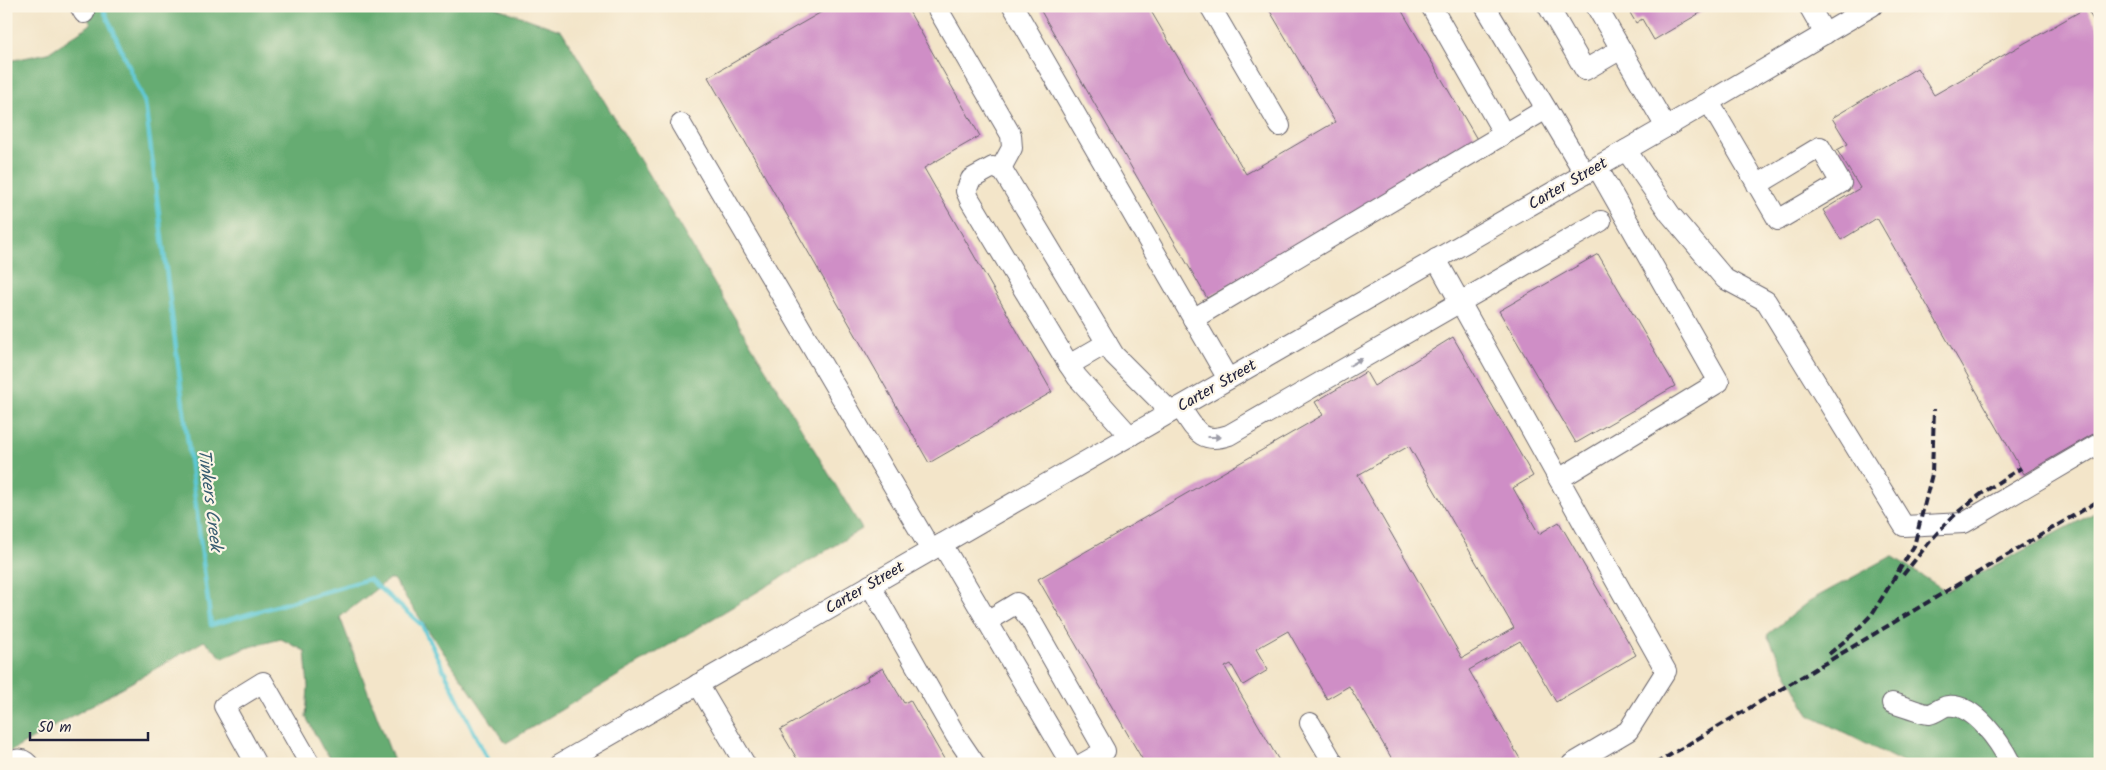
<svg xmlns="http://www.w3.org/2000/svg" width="2106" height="770" font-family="Kalam,sans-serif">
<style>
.forest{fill:#66ac72;stroke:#446756}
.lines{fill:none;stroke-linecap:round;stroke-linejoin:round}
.stream{stroke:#5dc8d5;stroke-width:4.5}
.building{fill:#cf8ec6;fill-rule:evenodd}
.minor-casing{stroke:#6b666d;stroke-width:22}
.minor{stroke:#fff;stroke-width:20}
.rail{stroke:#22223b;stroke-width:4;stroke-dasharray:8 4;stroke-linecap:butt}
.oneway{fill:#9c9ca7}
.labels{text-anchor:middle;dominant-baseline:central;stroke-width:4.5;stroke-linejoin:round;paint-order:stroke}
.street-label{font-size:16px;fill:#22223b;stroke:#fcf5e5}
.water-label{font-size:18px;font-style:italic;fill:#375c71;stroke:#fcf5e5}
</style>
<rect width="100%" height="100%" fill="#fcf5e5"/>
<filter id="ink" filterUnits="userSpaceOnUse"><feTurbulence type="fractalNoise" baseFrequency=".02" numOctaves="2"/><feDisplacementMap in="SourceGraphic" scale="10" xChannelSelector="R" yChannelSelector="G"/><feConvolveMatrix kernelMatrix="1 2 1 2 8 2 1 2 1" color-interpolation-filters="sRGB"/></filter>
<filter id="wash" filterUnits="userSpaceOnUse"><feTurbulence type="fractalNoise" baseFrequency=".0096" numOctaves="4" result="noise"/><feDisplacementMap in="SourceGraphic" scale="20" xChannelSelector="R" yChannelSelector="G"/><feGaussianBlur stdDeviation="1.12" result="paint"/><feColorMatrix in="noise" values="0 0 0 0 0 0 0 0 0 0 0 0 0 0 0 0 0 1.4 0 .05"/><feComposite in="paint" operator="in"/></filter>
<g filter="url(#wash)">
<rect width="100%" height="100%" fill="#f3e5c9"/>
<g class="forest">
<path d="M80,6H492L562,31L862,529L506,743L393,579H389L340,617L395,764H336L323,749L306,717L308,687L305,651L281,639L246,648L223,658L204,641L6,754V56L9,61L48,53L91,24Z"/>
<path d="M2100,510V764H1906L1809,715L1767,635L1809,601L1892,556L1946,591Z"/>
</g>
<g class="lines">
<path class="stream" d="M102,6L145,103L211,625L369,579L422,625L487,759"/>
</g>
<g id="blocks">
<g class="building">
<path d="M832,6H906L980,136L924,168L1052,392L929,463L708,77Z"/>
<path d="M1038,6H1148L1246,174L1335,122L1267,6H1399L1478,141L1207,298Z"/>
<path d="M1626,6H1712L1654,40L1642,19L1636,23Z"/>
<path d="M2086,8L2100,31V430L2024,474L1877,218L1841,240L1823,210L1860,188L1837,150L1848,144L1832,118L1917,68L1934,95Z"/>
<path d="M1598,254L1675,386L1576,443L1499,311Z"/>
<path d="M1453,337L1533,476L1513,488L1539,534L1559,522L1636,655L1556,702L1520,641L1469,670L1523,764H1395L1349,686L1327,699L1288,631L1256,649L1268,670L1243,685L1231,664L1225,667L1281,764H1145L1038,579L1323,415L1315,402L1366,372L1374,386ZM1409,446L1514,628L1462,658L1358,475Z"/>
<path d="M883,668L904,703L910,700L947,764H800L780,730L868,680L867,677Z"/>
</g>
</g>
</g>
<g filter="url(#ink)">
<use href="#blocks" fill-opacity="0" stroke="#6b666d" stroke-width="1"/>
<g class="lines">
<g class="minor-casing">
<g id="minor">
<path d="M80,6L84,13"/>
<path d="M936,6L1011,135L1012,148L1000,170"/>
<path d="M1013,6L1228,379"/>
<path d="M1210,6L1280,126"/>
<path d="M1431,6L1504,134"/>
<path d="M1485,6L1585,174"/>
<path d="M1548,6L1585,70L1621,49"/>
<path d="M1596,6L1666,127"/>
<path d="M1809,6L1825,34"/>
<path d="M1709,102C1732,142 1755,181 1778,220L1841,183L1820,147L1757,185"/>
<path d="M681,124L931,550"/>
<path d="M1626,150L1670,214L1725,279L1766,301L1904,526L1964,523L2100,443"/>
<path d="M1436,259L1666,671L1628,731L1572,764"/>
<path d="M1193,319L1546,109"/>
<path d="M1069,365L1107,343"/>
<path d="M1180,407C1195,429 1200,445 1229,435L1601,221"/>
<path d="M1130,436L1077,377L1069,365L970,200L966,191L971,179L993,167L1003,171L1114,355L1171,412"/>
<path d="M1559,479L1719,382L1597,167"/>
<path d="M942,544L1071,764"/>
<path d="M870,585L956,736L975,764"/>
<path d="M987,621L1017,603L1030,619L1105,751L1082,764"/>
<path d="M698,684L745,764"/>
<path d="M1892,703C1901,705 1921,714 1929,714C1936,713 1941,707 1947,706C1974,702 2001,744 2011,764"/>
<path d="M1310,723L1334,764"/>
<path d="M9,764C16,759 21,757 28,764"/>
<path d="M256,764L224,706L263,682L310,764"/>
<path d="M560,764L1666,127L1872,6"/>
</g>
</g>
<use href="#minor" class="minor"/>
<g class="rail">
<path d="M1903,575C1920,554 1937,531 1957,513C1977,496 1998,482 2021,468"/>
<path d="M1829,654L1853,634L1872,614L1914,546L1932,474L1934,409"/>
<path d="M1655,764L2100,500"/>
</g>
</g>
<defs><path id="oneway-solid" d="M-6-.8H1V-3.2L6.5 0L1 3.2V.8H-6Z" transform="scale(1.25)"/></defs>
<g class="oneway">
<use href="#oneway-solid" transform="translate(1356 362) rotate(-30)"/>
<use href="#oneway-solid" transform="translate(1214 437)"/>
</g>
</g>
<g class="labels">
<g class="street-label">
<text transform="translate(1568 184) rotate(-30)">Carter Street</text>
<text transform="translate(1217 386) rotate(-30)">Carter Street</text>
<text transform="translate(865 588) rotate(-30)">Carter Street</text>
</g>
<g class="water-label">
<text transform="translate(209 500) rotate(83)">Tinkers Creek</text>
</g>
</g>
<rect width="2106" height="770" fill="none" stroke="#fcf5e5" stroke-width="25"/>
<path d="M30 732v8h118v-8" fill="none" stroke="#22223b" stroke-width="2.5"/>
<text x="38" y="732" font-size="15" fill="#22223b" stroke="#fcf5e5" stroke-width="4" paint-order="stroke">50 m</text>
</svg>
